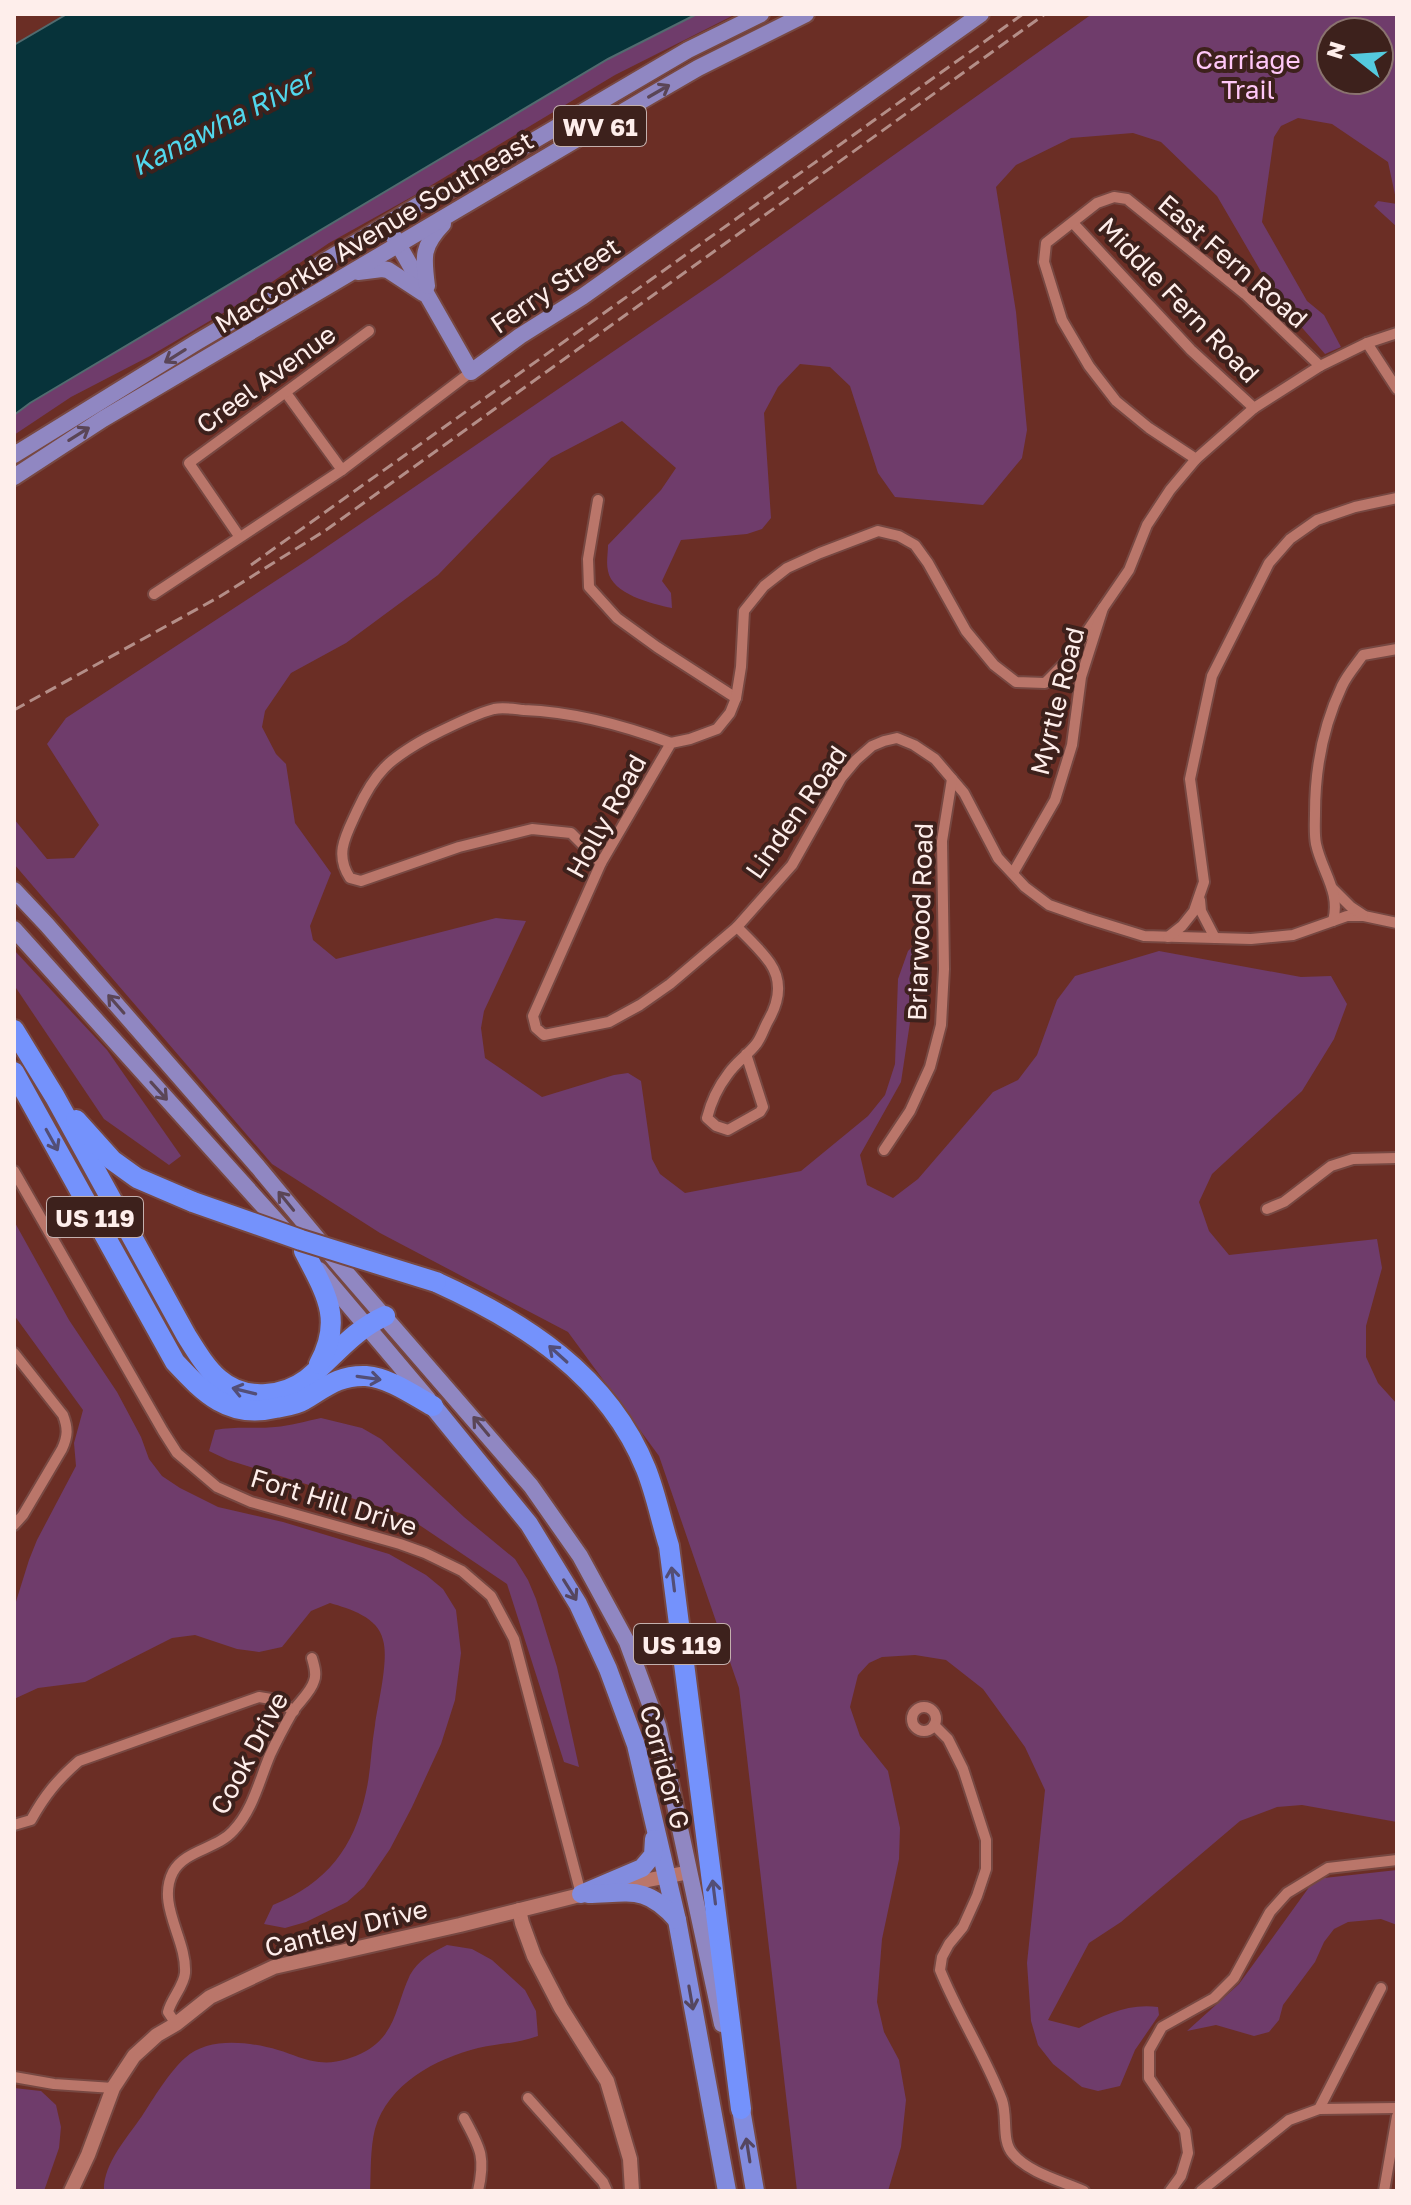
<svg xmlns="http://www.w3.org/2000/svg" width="1411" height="2205" font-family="'Golos Text',sans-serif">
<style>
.green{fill:#6f3c6b;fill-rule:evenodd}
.water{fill:#07333a;stroke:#516b6f;stroke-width:2}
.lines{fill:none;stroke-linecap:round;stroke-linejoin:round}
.minor-casing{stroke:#774842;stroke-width:14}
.tertiary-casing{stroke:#774842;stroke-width:18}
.primary-casing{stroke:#774842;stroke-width:20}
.trunk-casing{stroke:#774842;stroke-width:22}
.motorway-casing{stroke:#774842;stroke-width:24}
.minor{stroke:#ba766a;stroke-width:10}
.tertiary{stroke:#ba766a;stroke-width:14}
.primary{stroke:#9087c2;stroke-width:16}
.trunk{stroke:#828cdf;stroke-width:18}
.motorway{stroke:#7492fc;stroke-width:20}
.rail{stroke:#b48e88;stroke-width:3;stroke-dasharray:12 6;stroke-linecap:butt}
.motorway-bridge-casing{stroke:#774842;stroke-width:24;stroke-linecap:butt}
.motorway-bridge{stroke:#7492fc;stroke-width:20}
.oneway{stroke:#5a4556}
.oneway2{stroke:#534e76}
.oneway3{stroke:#554660}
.labels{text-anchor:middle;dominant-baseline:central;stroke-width:8;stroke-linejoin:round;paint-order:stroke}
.shield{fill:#3d211c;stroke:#c4b0ad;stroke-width:2}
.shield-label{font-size:24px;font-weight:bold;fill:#feeeeb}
.park-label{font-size:26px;fill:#ffc8f8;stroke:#3d211c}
.street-label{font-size:26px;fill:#feeeeb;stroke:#3d211c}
.water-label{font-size:28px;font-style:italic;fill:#51d7ec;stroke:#3d211c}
</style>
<rect width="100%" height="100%" fill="#6b2e25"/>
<g class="green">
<path d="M697,14H736L615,75L415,195L329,243L247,299L150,356L71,397L14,435V415L30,403L608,59Z"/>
<path d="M1092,14H1397V227L1374,206L1378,201L1397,204L1388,162L1332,124L1298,118L1281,126L1274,137L1262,222L1307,301L1324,315L1341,347L1325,354L1277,299L1217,196L1161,142L1133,133L1071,138L1016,165L996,187L1016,312L1027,430L1022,458L983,505L895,497L878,473L850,386L830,367L800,364L778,387L764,413L771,518L762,529L747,534L681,540L662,581L671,593L672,608C652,604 612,594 608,571C606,563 608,553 608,545L661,490L676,468L622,421L551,458L438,575L346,643L291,673L265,711L262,727L276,754L286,764L295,823L331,873L310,926L313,940L336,959L496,918L526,921L484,1011L481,1028L485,1058L542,1097L614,1075L628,1073L641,1081L652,1159L660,1174L685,1193L801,1171L868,1116L885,1095L895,1064L898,979L908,951L923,936L901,1082L860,1155L867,1185L893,1198L918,1179L993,1092L1018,1080L1037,1055L1057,1000L1075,976L1159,951L1301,977L1331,976L1347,1004L1334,1039L1302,1091L1212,1174L1199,1202L1209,1231L1229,1255L1377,1239L1382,1268L1366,1326V1357L1378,1383L1397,1404V1822L1302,1805L1277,1807L1240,1821L1121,1922L1089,1943L1048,2020L1079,2028C1103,2015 1129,2003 1158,2007L1159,2015L1135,2050L1120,2086L1098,2091L1082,2087L1053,2064L1038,2045L1031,2021L1027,1963L1045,1790L1025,1747L983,1689L946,1660L915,1655L882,1657L869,1663L858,1675L850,1707L860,1736L888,1771L900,1828L899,1859L882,1939L877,2002L884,2032L899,2060L906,2100L901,2147L888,2191H797L739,1688L659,1456L568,1332L380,1233L272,1164L14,864V819L47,859L74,858L99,825L47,744L66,718L306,561L718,280ZM1331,32H1379V80H1331Z"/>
<path d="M14,950L107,1050L181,1156L169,1165L104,1119L14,985Z"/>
<path d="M14,1221L69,1320L117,1392L141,1437L149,1459L162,1476L180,1488L218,1507L283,1522L389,1554L426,1575L443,1589L456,1610L461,1653L455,1700L441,1744L412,1807L390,1849L364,1887L347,1902L306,1922L285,1928L264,1924L273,1905C327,1883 354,1848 366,1792C371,1771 371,1747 375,1725C378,1703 389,1660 383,1640C378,1617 350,1609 330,1603L311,1611L282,1647L259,1652L237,1649L195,1635L172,1638L85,1682L38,1688L14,1699V1608L29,1560L37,1540L76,1466L74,1443L83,1410L14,1315Z"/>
<path d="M321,1418L362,1428L381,1439L464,1517L515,1559L528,1580L536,1599L557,1667L579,1767L564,1762L507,1584L403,1514L228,1460L209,1451L215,1430C236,1426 255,1429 275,1427C290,1426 306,1421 321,1418Z"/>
<path d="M1397,1870V1925L1381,1919L1348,1922L1334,1929L1324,1942L1315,1962L1283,2005L1279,2020L1269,2032L1254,2036L1216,2025L1187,2031L1239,1984L1315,1879Z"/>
<path d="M447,1945L472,1949L492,1960L525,1990L536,2011L538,2036C516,2044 500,2043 478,2048C435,2059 388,2084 375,2129C370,2149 371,2171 370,2191H104C103,2164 127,2138 142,2116C153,2099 170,2071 185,2058C209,2036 250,2042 278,2050C292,2054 306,2061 319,2062C335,2064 351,2059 366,2051C397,2033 396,2004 410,1975C418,1960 433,1952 447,1945Z"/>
<path d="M14,2088L41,2091L56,2105L61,2127L59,2148L44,2191H14Z"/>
</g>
<path class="water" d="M67,14H697L608,59L30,403L14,415V45Z"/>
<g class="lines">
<g class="minor-casing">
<g id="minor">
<path d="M1073,223L1191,350L1254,408"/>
<path d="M1367,343L1397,389"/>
<path d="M286,393L342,470"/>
<path d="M1196,459L1149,428L1116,401L1089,366L1062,320L1044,262L1046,243L1097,203L1114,197L1127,199L1245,294L1320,366"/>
<path d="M598,500L588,559L589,587L617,618L657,647L736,698"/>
<path d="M239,536L189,463L369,331"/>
<path d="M154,594L342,470L471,372"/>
<path d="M1103,608L1067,661L1045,683L1016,682L994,665L966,631L928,563L915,545L899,536L878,531L820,553L787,568L764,586L744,611L741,667L736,698L730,713L717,729L690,739L671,743L601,863L533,1016L536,1028L544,1035L609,1022L640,1005L670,984L737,927L792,865L841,778L856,760L872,746L884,741L897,738L914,745L935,759L964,793L998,858L1025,887L1049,905L1086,918L1144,936L1251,939L1293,935L1347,916H1364L1397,923"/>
<path d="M601,863L571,833L532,829L459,847L361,881L350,878C334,854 346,835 357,811C375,772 389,759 427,738C445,729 474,714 494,709C503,707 514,709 524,710C575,712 623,725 671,743"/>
<path d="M1013,873L1055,800L1072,745L1081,677L1103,608L1129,570L1147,525L1170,490L1196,459L1254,408L1320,366L1367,343L1397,333"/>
<path d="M1333,889L1351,907L1363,915"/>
<path d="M1200,900L1201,911L1215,938"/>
<path d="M1333,921C1341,892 1322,872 1316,844C1314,834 1315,823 1315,813C1315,769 1323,726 1342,686C1347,675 1356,665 1363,655L1397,649"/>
<path d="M737,927C748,938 761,950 770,963C783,982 779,1002 768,1021C764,1028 762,1036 757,1043C749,1054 736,1062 728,1074C718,1087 711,1102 707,1118L716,1126L728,1130L760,1112L763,1107L746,1054"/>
<path d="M1168,937L1182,926L1194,911L1204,882L1190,779L1212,676L1269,563L1290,539L1317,520L1355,507L1397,498"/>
<path d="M884,1150L910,1111L930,1067L941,1025L944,969L942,841L952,779"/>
<path d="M14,1171L163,1431L177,1453L217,1487L251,1502L400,1544L425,1553L462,1571L491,1596L514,1639L581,1894"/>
<path d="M1267,1209L1284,1202L1331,1166L1353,1159L1397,1158"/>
<path d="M14,1353L63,1415C68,1428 68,1436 62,1449L23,1515L14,1525"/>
<circle cx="924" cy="1719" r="12"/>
<path d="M934,1725L948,1739L963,1769L986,1840V1869L977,1896L963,1927L949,1944L942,1957L940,1970C958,2015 985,2055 1002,2100C1008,2117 1001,2141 1013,2154C1029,2173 1062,2181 1084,2191"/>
<path d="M14,1825L31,1820C45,1795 57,1780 79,1761L259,1697L277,1700L294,1711"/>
<path d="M176,2024L168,2012C171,1999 184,1986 185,1973C187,1939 156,1905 173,1872C185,1850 217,1849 233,1831C253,1810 259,1781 270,1755C277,1740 285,1725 293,1711C299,1702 311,1692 314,1681C317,1674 314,1665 312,1658"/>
<path d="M14,2077L54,2084L113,2088"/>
<path d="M528,2098L603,2182L607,2191"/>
<path d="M1319,2109L1381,1988"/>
<path d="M464,2118C480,2148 486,2156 478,2191"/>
<path d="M1170,2191L1181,2176L1188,2153L1185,2131L1149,2078V2050L1162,2027L1214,1998L1234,1978L1270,1912L1287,1893L1328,1868L1397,1860"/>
<path d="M1201,2191L1289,2120L1319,2109L1397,2108"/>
<path d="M1384,2191L1397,2116"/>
</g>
</g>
<g class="tertiary-casing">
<g id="tertiary">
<path d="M612,1887L690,1872"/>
<path d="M519,1910L522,1923L534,1956L561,2008L607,2081L630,2159L632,2191"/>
<path d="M71,2191L88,2155L113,2088L134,2056L157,2035L176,2024L210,1997L274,1967L460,1925L588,1893"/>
</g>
</g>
<g class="primary-casing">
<g id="primary">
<path d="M394,237L471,372L520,336L582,297L981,14"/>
<path d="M358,272L382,269L388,270L423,293"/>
<path d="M427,286C423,256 422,246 443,224"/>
<path d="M14,455L197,342L314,273L320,264L435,195L443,194L688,50L761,14"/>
<path d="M14,477L103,419L648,97L698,68L806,14"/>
<path d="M14,890L47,925L258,1167L336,1261L531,1486L580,1556L627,1642L658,1726L722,2024"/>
<path d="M14,929L291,1237"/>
<path d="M319,1270L428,1399"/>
</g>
</g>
<g class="trunk-casing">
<g id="trunk">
<path d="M433,1406L529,1524L578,1604L608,1669L636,1745L677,1920L727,2191"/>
<path d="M581,1894L642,1868L653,1855L654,1839"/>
<path d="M588,1894C631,1893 646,1885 677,1920"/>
<path d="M741,2109L755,2191"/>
</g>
</g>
<g class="motorway-casing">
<g id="motorway">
<path d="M14,1030L55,1097L186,1335C206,1367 223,1397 266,1394C282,1393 295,1388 307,1379C334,1357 352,1331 385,1316"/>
<path d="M14,1072L175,1362C204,1393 229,1419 275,1408C285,1406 296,1405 304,1400C326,1387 339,1375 366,1376C390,1378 413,1395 433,1406"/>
<path d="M76,1120L112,1160L137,1178L193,1202"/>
<path d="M304,1251C325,1292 344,1319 319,1364"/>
<path d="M436,1282C524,1322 608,1375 646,1469C656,1494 661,1521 669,1546L741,2109"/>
</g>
</g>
<use href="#minor" class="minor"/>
<use href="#tertiary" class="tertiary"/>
<use href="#primary" class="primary"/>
<use href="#trunk" class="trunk"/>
<use href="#motorway" class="motorway"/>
<g class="rail">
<path d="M251,565L1023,14"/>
<path d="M14,710L219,597L326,530L1045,14"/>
</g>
<g class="motorway-bridge-casing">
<path id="motorway-bridge" d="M193,1202L301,1240L436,1282"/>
</g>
<use href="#motorway-bridge" class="motorway-bridge"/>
</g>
<defs><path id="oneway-shaft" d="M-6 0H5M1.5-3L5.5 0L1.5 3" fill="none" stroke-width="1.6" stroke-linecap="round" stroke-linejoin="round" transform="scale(2)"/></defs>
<g class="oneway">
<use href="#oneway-shaft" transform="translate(659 91) rotate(-30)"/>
<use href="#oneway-shaft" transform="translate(175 356) rotate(148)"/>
<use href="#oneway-shaft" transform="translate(79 434) rotate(-32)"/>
<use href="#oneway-shaft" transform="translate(116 1004) rotate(-131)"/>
<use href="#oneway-shaft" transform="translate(159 1091) rotate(48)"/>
<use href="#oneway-shaft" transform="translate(286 1201) rotate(-129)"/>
<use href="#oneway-shaft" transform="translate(481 1426) rotate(-130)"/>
</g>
<g class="oneway2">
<use href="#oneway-shaft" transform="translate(52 1140) rotate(61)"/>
<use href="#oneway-shaft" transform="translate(558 1354) rotate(-138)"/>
<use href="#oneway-shaft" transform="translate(369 1378) rotate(8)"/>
<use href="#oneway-shaft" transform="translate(244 1391) rotate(-166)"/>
<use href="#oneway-shaft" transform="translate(673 1579) rotate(-97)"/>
<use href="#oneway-shaft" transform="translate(714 1892) rotate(-97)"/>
</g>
<g class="oneway3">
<use href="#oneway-shaft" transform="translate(570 1590) rotate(58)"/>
<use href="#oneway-shaft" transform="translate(691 1998) rotate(80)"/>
<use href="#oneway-shaft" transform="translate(748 2150) rotate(-99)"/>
</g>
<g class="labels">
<g class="shield">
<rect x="554" y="106" width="92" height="40" rx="6"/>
<rect x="47" y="1197" width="96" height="40" rx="6"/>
<rect x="634" y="1624" width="96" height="40" rx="6"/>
</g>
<g class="shield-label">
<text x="600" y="126">WV 61</text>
<text x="95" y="1217">US 119</text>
<text x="682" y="1644">US 119</text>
</g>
<g class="park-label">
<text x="1248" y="59">Carriage<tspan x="1248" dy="30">Trail</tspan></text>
</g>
<g class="street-label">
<text transform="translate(374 232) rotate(-31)">MacCorkle Avenue Southeast</text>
<text transform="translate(1233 261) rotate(41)">East Fern Road</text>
<text transform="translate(555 285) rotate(-34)">Ferry Street</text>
<text transform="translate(1179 300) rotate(46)">Middle Fern Road</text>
<text transform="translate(266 379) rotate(-36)">Creel Avenue</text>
<text transform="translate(1057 701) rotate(-76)">Myrtle Road</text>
<text transform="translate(796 812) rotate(-55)">Linden Road</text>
<text transform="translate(606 816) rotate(-61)">Holly Road</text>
<text transform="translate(920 922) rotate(-88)">Briarwood Road</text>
<text transform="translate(334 1502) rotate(17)">Fort Hill Drive</text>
<text transform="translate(249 1753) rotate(-62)">Cook Drive</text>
<text transform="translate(665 1767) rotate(75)">Corridor G</text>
<text transform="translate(346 1928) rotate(-14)">Cantley Drive</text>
</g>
<g class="water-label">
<text transform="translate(222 122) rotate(-27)">Kanawha River</text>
</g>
</g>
<rect width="1411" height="2205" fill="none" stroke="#feeeeb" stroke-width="32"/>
<g transform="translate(1355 56) rotate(287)"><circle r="38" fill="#3d211c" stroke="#8a736f" stroke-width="2"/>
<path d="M0-6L14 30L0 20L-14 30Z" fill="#54cade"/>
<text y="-12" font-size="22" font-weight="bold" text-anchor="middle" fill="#feeeeb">N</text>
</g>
</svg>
